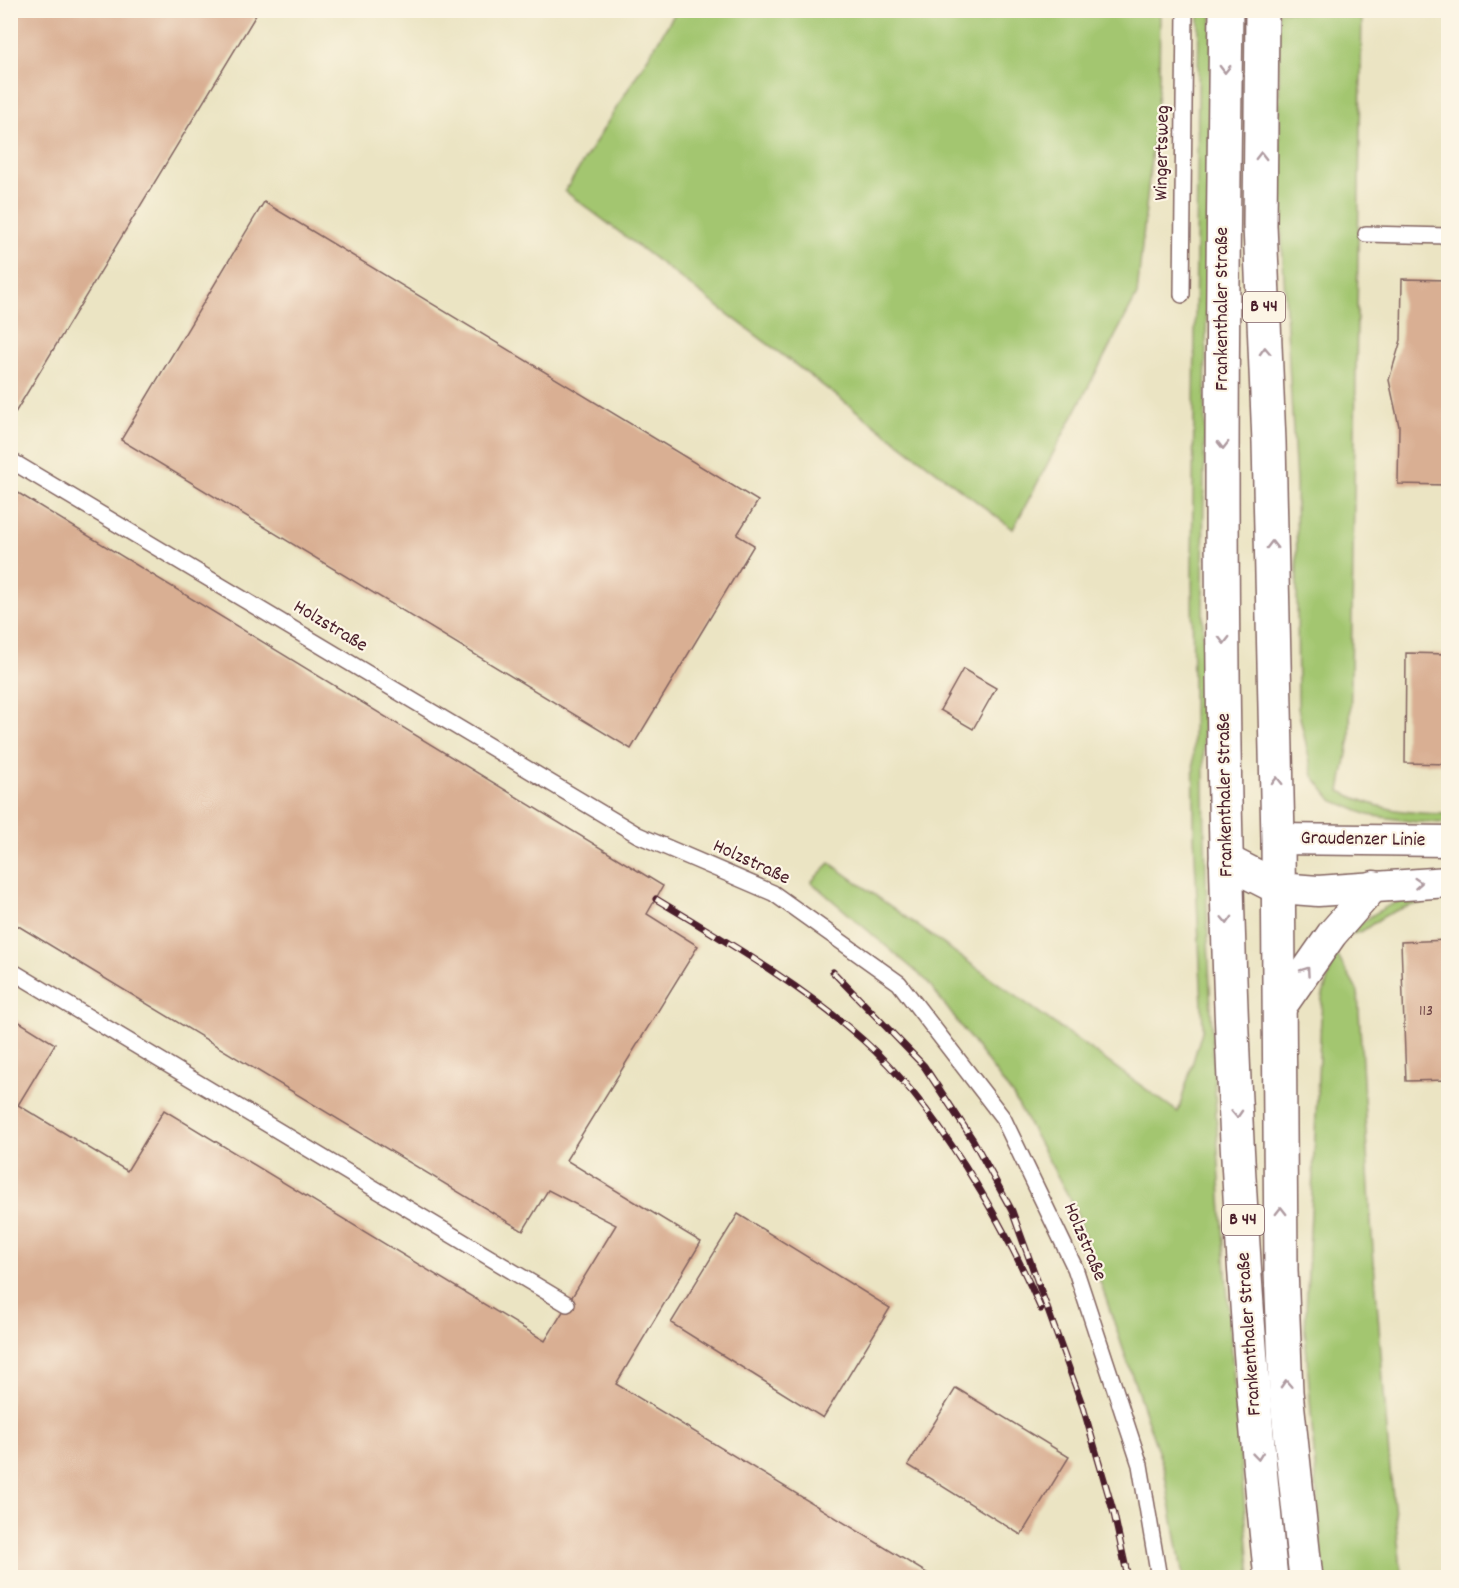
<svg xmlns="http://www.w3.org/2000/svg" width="1459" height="1588" font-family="Dekko,sans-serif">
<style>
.green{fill:#a3c66f;stroke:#76724d;stroke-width:1.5}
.building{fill:#d9af93}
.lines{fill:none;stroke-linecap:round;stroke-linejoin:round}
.lane-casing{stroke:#826460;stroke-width:18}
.street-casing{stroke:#826460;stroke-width:33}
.primary-casing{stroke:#826460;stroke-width:36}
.lane{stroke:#fff;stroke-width:15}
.street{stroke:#fff;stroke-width:30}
.primary{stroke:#fff;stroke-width:33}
.rail-casing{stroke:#4a1f2b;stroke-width:7}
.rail{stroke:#fcf5e5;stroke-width:4.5;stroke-dasharray:14;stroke-linecap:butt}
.oneway{stroke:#ae9aa0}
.labels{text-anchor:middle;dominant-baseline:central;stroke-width:4.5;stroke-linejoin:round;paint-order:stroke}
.number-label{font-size:16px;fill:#6e4345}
.shield{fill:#fcf5e5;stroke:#7f5f63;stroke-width:1.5}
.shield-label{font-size:18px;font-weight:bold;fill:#4a1f2b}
.street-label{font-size:20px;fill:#4a1f2b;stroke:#fcf5e5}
</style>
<rect width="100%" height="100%" fill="#fcf5e5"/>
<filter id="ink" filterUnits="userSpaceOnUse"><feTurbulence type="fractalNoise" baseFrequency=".0167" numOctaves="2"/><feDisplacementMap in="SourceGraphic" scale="12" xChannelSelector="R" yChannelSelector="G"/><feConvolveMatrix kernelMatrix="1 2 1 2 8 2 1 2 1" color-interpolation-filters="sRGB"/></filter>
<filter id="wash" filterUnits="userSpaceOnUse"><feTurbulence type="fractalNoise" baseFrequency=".008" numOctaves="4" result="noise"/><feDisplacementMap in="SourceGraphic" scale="24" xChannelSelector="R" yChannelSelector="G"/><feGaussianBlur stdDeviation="1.35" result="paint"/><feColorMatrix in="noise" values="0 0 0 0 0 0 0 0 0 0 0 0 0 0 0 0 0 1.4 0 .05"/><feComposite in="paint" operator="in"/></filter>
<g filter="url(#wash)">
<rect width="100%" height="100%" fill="#ebe4c3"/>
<g class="green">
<path d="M677,10L1160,11L1159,81L1137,295L1013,529L565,191Z"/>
<path d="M1199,11H1212C1208,286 1199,563 1205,838C1211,1085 1228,1332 1251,1577H1183L1164,1469L1075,1208L1013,1096L927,981L811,882L830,863L1178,1112L1203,1028L1194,835L1192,570Z"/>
<path d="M1278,11H1362L1350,738L1340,791C1378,810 1406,813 1448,814V823L1416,822L1368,815L1332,800L1313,776L1298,708L1296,482L1281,226Z"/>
<path d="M1448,890V900C1424,901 1402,906 1381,918C1369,925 1364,934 1349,934C1385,901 1402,899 1448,890Z"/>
<path d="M1336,953L1358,992L1371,1223L1390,1470L1402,1577L1324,1578L1321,1548L1305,1330L1322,998Z"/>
</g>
<g id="blocks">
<g class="building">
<path d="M10,10H259L10,421Z"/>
<path d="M264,202L758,501L737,535L754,545L631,749L121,440Z"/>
<path d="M1402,279L1448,280V485L1398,484L1399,426L1389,380L1401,340Z"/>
<path d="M10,488L663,886L647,914L698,946L566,1160L701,1242L616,1384L935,1578H10V1016L55,1044L18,1105L127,1171L164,1110L545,1341L616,1225L548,1190L523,1231L10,921Z"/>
<path d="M1406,653L1448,654V764L1405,763Z"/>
<path d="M963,669L996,688L973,729L940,710Z"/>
<path d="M1448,940V1080L1406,1081L1401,942Z"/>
<path d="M738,1214L890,1308L823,1418L671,1323Z"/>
<path d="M956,1388L1069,1457L1021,1535L908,1465Z"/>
</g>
</g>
</g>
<g filter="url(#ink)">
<use href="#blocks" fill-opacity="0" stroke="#826460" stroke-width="1.5"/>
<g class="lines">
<g class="lane-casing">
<g id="lane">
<path d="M1366,234L1448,236"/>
<path d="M1182,295L1185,10"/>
<path d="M10,460L638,835L773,893L899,983L1003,1118L1075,1268L1140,1465L1159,1578"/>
<path d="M10,970L567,1304"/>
</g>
</g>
<g class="street-casing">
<g id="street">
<path d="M1278,839L1448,841"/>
<path d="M1279,888L1318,891L1448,882"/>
<path d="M1281,1007L1332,934L1374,886"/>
</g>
</g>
<g class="primary-casing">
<g id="primary">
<path d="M1226,10C1219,533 1215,1058 1271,1578"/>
<path d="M1262,10L1260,225L1269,442L1278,839L1281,1270L1286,1392L1306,1578"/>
<path d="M1226,861L1279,888"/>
</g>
</g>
<use href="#lane" class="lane"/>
<use href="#street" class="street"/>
<use href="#primary" class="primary"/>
<g class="rail-casing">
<g id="rail">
<path d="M656,899C727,942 800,984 863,1040C935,1104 1003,1221 1041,1309"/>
<path d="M833,972L924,1066L973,1140L1012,1211L1083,1407L1114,1514L1128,1578"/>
</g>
</g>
<use href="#rail" class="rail"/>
</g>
<defs><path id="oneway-chevron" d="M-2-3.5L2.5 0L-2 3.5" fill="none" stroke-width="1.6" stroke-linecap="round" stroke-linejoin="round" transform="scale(1.5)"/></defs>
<g class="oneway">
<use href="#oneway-chevron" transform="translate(1225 69) rotate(91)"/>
<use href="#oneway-chevron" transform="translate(1261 156) rotate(-90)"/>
<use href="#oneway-chevron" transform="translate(1265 351) rotate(-92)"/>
<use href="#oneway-chevron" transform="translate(1223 445) rotate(90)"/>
<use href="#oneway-chevron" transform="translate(1272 545) rotate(-91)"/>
<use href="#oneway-chevron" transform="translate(1224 640) rotate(90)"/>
<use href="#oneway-chevron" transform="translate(1277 781) rotate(-91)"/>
<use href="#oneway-chevron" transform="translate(1418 883) rotate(-4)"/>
<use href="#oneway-chevron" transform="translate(1227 920) rotate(88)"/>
<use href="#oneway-chevron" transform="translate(1306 971) rotate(-55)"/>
<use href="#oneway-chevron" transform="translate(1237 1114) rotate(87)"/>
<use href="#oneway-chevron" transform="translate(1281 1211) rotate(-90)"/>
<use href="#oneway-chevron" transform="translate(1286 1384) rotate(-93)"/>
<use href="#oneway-chevron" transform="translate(1258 1456) rotate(84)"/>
</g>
</g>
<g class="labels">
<g class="number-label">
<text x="1426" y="1011">113</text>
</g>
<g class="shield">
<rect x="1243" y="292" width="42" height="30" rx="4.5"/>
<rect x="1222" y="1205" width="42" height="30" rx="4.5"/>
</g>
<g class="shield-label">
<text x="1264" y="307">B 44</text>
<text x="1243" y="1220">B 44</text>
</g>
<g class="street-label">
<text transform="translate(1163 153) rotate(-89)">Wingertsweg</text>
<text transform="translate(1223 309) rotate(-90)">Frankenthaler Straße</text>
<text transform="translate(330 627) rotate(31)">Holzstraße</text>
<text transform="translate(1226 795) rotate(-91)">Frankenthaler Straße</text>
<text transform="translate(1363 840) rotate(1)">Graudenzer Linie</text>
<text transform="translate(751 863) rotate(25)">Holzstraße</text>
<text transform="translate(1084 1242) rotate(67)">Holzstraße</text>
<text transform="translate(1250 1334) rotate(-94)">Frankenthaler Straße</text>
</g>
</g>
<rect width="1459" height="1588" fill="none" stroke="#fcf5e5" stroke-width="36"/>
</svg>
